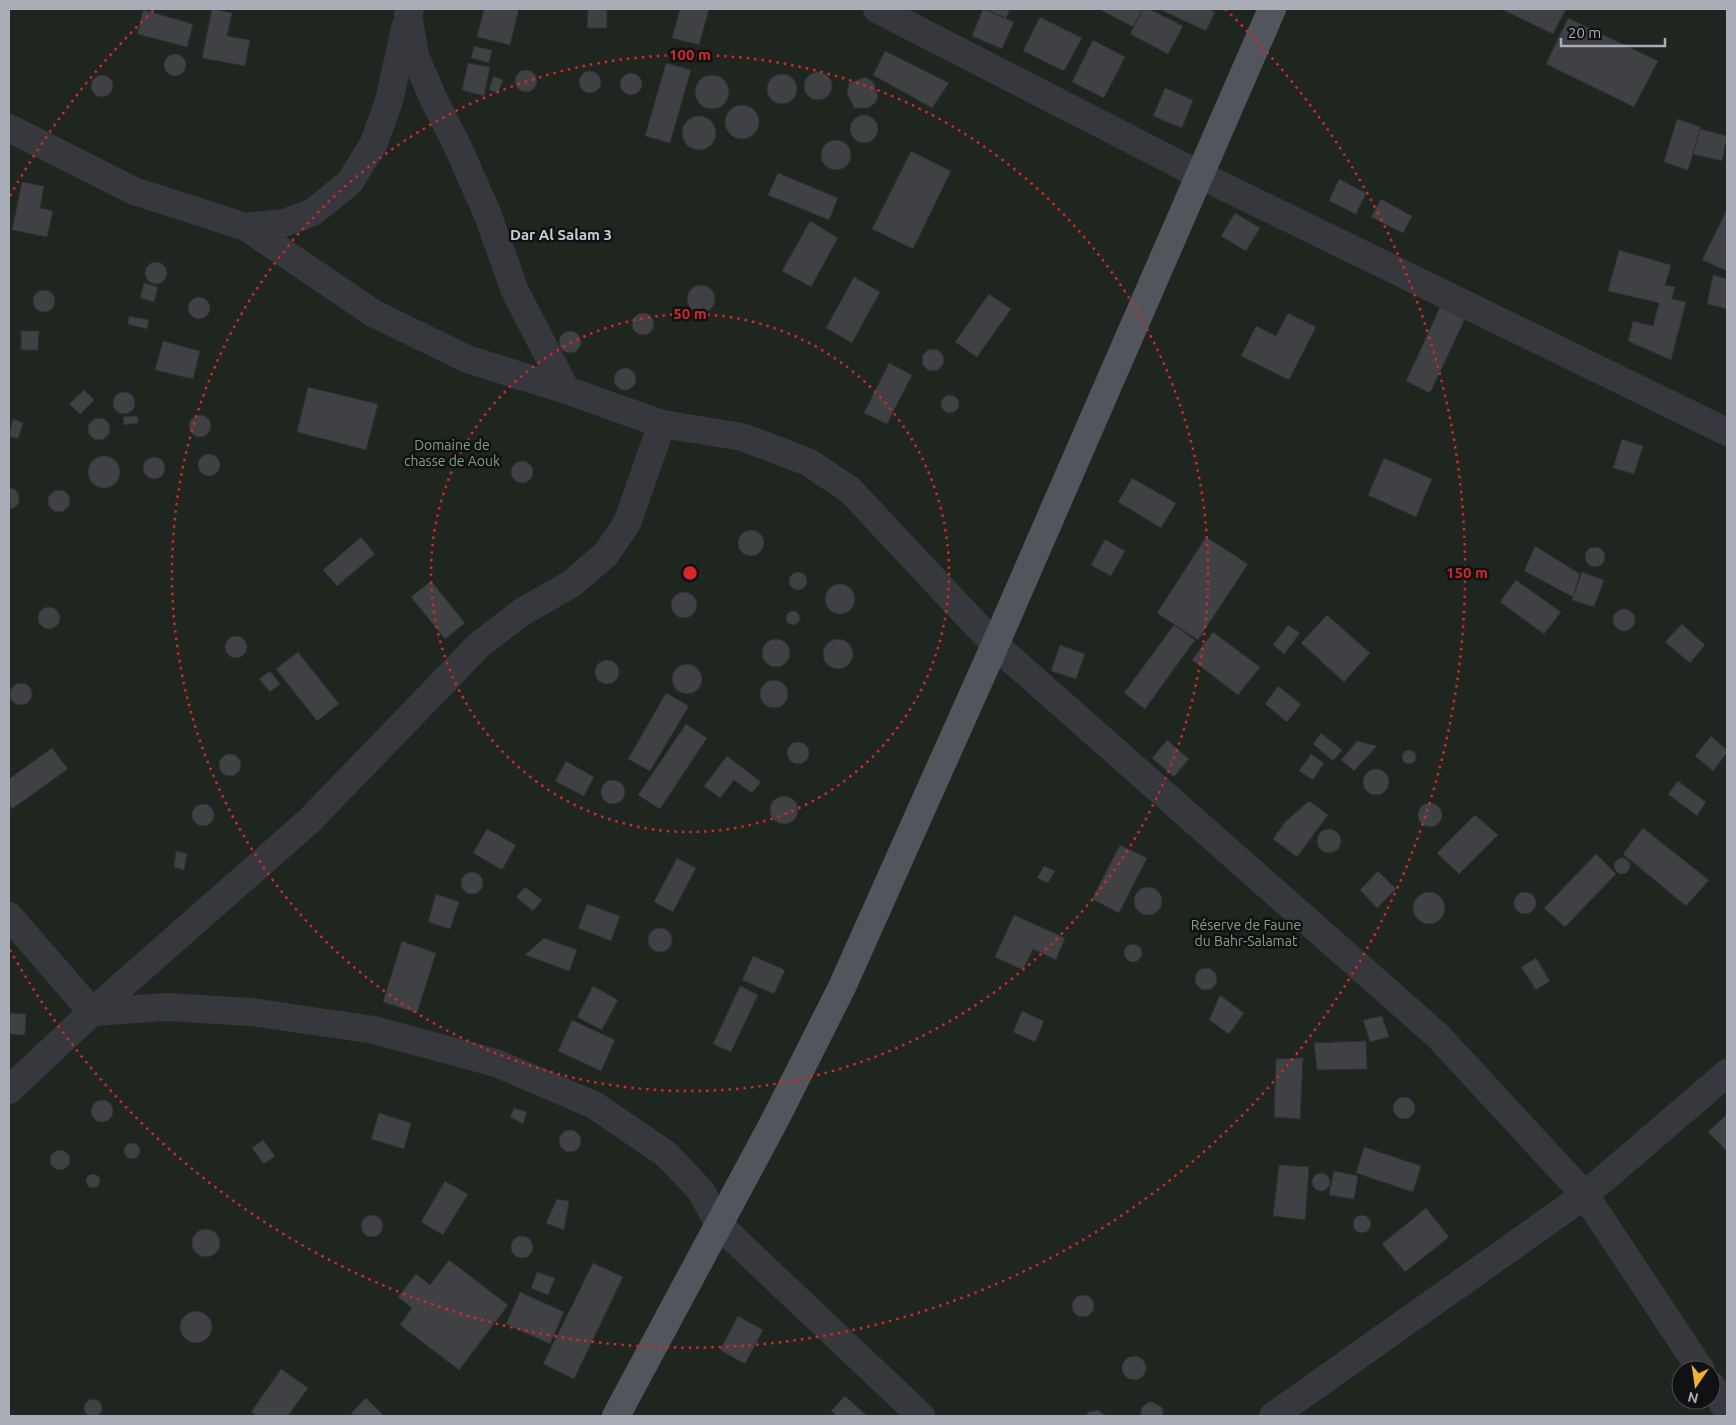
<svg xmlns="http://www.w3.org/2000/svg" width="1736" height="1425" font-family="Ubuntu,sans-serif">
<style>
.green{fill:#1e261f;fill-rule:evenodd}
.building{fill:#404145;stroke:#303034}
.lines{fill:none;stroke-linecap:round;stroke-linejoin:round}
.street{stroke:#37383d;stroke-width:28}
.primary{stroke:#53555c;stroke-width:28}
.ring{fill:none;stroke:#d62828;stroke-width:2.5;stroke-dasharray:2.5 5}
.labels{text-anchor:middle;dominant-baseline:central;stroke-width:5;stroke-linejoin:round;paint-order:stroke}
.park-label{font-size:14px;fill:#7fa381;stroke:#111113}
.neighbourhood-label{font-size:15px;font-weight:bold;fill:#c9ccd4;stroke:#111113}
.centre{fill:#d62828;stroke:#111113;stroke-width:2.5}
.ring-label{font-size:15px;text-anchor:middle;font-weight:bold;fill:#d62828;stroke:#111113;stroke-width:5;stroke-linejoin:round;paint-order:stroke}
</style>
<rect width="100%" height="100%" fill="#161618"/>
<path class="green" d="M9,9H1727V1416H9ZM1681,1370H1711V1400H1681Z"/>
<g class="building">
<path d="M212,9L232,13L227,36L250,40L245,66L202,58Z"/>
<path d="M484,9H519L510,45L477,37Z"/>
<path d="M588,9H607V28H587Z"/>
<path d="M680,9H709L699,45L672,38Z"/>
<path d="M983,9L1014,22L1002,49L972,36Z"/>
<path d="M984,9H1010L1006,18Z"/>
<path d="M1099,9H1143L1133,27Z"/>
<path d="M1143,9H1149L1183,26L1168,54L1130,34Z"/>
<path d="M1159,9H1208L1215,12L1206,31Z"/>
<path d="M1501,9H1566L1553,34Z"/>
<path d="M143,10L193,24L187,47L137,34Z"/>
<path d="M1040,17L1082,38L1064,71L1023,51Z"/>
<path d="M1568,18L1658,61L1634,107L1546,64Z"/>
<path d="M1093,40L1125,57L1104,98L1072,82Z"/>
<path d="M474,46L492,50L489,63L471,58Z"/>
<path d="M885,51L949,83L932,108L873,75Z"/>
<circle cx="175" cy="65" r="11"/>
<path d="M468,63L490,67L484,96L462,90Z"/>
<path d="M666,63L691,70L670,143L645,136Z"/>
<circle cx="526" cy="81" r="11"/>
<circle cx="590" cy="82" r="11"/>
<circle cx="818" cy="86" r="14"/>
<circle cx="631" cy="84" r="11"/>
<circle cx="782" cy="89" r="15"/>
<circle cx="102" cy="86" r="11"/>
<circle cx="712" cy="92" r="17"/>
<path d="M493,76L503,80L498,93L489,90Z"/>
<path d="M866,77L874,83L878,97L875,103L869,108H854L847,93L849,83Z"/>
<path d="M1165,88L1193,100L1182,128L1153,116Z"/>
<circle cx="742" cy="122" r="17"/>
<circle cx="864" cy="129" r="14"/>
<circle cx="699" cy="133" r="17"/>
<path d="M1677,119L1701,127L1688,170L1664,162Z"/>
<path d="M1700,129L1727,136L1722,161L1693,154Z"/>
<circle cx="836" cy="155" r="15"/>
<path d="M911,151L951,171L913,249L872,229Z"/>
<path d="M778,173L838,198L829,220L768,195Z"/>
<path d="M1339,179L1366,193L1356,214L1329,201Z"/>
<path d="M22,182L44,186L40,208L53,211L47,237L12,230Z"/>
<path d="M1381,199L1412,216L1403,233L1371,217Z"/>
<path d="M1727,209V271L1702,260Z"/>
<path d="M1235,213L1260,228L1246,251L1221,236Z"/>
<path d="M810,221L838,238L811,287L782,271Z"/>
<path d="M1619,250L1671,265L1665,285L1675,287L1672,299L1686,302L1671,360L1628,341L1633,321L1653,326L1659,303L1608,291Z"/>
<circle cx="156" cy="273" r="11"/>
<path d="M1713,275L1727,279V309L1707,304Z"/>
<path d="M854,277L880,292L852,343L826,328Z"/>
<path d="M144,283L158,287L154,302L140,298Z"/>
<circle cx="701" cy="299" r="14"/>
<circle cx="44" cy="301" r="11"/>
<path d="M989,294L1011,309L977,357L955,342Z"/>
<circle cx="199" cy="308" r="11"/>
<path d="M1440,307L1465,319L1430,393L1406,381Z"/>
<path d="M1288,313L1316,327L1289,380L1241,356L1256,326L1276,336Z"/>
<circle cx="643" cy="324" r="11"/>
<path d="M129,316L149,320L147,329L128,324Z"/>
<path d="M21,331H39L38,350H21Z"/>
<circle cx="570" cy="342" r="11"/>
<path d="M163,341L200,351L193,379L155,370Z"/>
<circle cx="933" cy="360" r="11"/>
<path d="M889,363L912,375L887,424L864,413Z"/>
<circle cx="625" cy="379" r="11"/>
<path d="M308,387L378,404L366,450L297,432Z"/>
<path d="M84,390L94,400L80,414L69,404Z"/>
<circle cx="124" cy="403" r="11"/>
<circle cx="950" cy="404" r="9"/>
<circle cx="200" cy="426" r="11"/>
<path d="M138,416V423L124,425L123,417Z"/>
<circle cx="99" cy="429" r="11"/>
<path d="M13,419L23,423L18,439L9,436Z"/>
<path d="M1622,439L1643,446L1634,474L1613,468Z"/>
<circle cx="209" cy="465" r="11"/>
<circle cx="104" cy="472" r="16"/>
<circle cx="154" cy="468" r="11"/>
<path d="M1384,458L1432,479L1416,517L1368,495Z"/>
<circle cx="522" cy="472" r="11"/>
<path d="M1132,478L1176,503L1161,528L1118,502Z"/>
<path d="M9,488L15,489L19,495V503L14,508L10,509Z"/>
<circle cx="59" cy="501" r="11"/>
<circle cx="751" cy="543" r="13"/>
<path d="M361,537L375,554L337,586L323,570Z"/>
<path d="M1206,537L1248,564L1198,640L1157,613Z"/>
<path d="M1105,539L1125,551L1111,576L1091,565Z"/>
<path d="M1535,546L1580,574L1573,597L1524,571Z"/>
<circle cx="1595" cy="557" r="10"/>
<path d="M1582,572L1604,580L1594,607L1572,600Z"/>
<circle cx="798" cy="581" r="9"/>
<path d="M1516,580L1561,612L1544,634L1500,602Z"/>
<path d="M431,581L465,623L445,639L411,597Z"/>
<circle cx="840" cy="599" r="15"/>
<circle cx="684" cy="605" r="13"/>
<circle cx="49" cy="618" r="11"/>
<circle cx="1624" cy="620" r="11"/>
<circle cx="793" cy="618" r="7"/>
<path d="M1327,615L1370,653L1344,682L1301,643Z"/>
<path d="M1682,624L1705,645L1690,663L1665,642Z"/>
<path d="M1174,625L1195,640L1145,709L1124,693Z"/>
<path d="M1288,625L1300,633L1284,654L1273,645Z"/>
<path d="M1213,632L1260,667L1238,695L1192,660Z"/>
<circle cx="236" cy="647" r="11"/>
<circle cx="838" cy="654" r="15"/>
<circle cx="776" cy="653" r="14"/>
<path d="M1060,645L1085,654L1076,679L1051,671Z"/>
<path d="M298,652L339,704L317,721L276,669Z"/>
<circle cx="607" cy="672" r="12"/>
<circle cx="687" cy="679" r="15"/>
<path d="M270,671L280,684L270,692L259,679Z"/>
<circle cx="774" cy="694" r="14"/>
<circle cx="21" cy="694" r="11"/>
<path d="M1278,686L1301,704L1287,722L1265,704Z"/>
<path d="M666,693L689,706L650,771L628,759Z"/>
<path d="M686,724L707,738L660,809L638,795Z"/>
<path d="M1321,733L1342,750L1333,761L1313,744Z"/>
<path d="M1711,736L1727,750V753L1713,771L1695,756Z"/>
<path d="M1167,740L1189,759L1174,777L1152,758Z"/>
<path d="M1357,741L1377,746L1354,771L1341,760Z"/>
<circle cx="798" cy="753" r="11"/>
<path d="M52,748L68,769L12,809L9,804V779Z"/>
<circle cx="1409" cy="757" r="7"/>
<path d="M1311,754L1324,763L1313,780L1299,771Z"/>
<circle cx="230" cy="765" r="11"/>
<path d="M727,756L761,782L752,793L734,780L720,798L704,786Z"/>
<path d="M566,761L594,777L584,796L555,781Z"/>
<circle cx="1376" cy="782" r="13"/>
<circle cx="613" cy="792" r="12"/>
<path d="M1678,781L1706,802L1697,816L1668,794Z"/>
<circle cx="784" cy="810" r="14"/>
<path d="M1309,801L1328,815L1297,857L1273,839L1285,822Z"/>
<circle cx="1430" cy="815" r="12"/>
<circle cx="203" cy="815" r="11"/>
<path d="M1475,815L1498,835L1459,874L1437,853Z"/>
<path d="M1643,828L1709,880L1686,906L1623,854Z"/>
<path d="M487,829L516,845L502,870L473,853Z"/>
<circle cx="1329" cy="841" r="12"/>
<path d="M1120,845L1147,858L1119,913L1092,899Z"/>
<path d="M176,851L187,854L184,870L174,867Z"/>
<path d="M1596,854L1616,874L1565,927L1544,908Z"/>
<path d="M677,858L696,868L673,912L654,902Z"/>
<circle cx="1622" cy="866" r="8"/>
<path d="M1044,866L1055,871L1048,883L1037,878Z"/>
<path d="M1378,871L1396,889L1377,908L1360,890Z"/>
<circle cx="472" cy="883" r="11"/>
<path d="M525,887L542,900L533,911L516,897Z"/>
<circle cx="1148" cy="901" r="14"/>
<circle cx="1525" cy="903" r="11"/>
<circle cx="1429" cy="908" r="16"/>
<path d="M436,894L459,902L450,929L428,922Z"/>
<path d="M587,904L620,916L611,941L578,928Z"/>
<path d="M1014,915L1065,938L1056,960L1033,949L1023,970L995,957Z"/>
<circle cx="660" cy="940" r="12"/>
<path d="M544,938L577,950L569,971L525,955Z"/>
<path d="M402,941L436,953L417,1013L383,1002Z"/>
<circle cx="1133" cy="953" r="9"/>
<path d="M753,956L785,970L774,994L742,980Z"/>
<path d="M1536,958L1550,981L1536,990L1521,967Z"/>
<circle cx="1206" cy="979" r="11"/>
<path d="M593,986L618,1000L602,1030L577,1017Z"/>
<path d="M740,986L758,995L731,1052L713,1044Z"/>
<path d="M1220,995L1244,1013L1229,1034L1209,1020Z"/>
<path d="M1022,1011L1044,1021L1035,1042L1013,1032Z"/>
<path d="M9,1013L26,1014L25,1035L9,1034Z"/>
<path d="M1382,1016L1389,1037L1370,1042L1363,1020Z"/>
<path d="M572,1020L615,1040L601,1071L558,1051Z"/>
<path d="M1366,1041L1367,1069L1317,1070L1314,1043Z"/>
<path d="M1303,1058L1300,1119L1274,1117L1276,1059Z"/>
<circle cx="1404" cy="1108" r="11"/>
<circle cx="102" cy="1111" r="11"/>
<path d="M514,1108L527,1112L523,1124L510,1117Z"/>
<path d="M379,1113L411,1123L404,1149L371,1139Z"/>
<path d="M1727,1114V1151L1708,1132Z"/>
<circle cx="570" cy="1141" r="11"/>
<path d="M263,1140L275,1156L264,1164L252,1148Z"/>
<circle cx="132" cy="1151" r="8"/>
<path d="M1364,1147L1421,1166L1413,1192L1356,1173Z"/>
<circle cx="60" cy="1160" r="10"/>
<path d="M1279,1165L1309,1167L1305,1220L1273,1216Z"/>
<path d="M1334,1171L1358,1176L1354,1199L1329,1195Z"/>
<circle cx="1321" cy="1182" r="9"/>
<circle cx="93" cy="1181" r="7"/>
<path d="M445,1181L468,1194L443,1235L421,1222Z"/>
<path d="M557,1199L569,1201L564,1230L546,1223Z"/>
<path d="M1426,1208L1449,1237L1405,1272L1382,1244Z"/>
<circle cx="372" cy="1226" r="11"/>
<circle cx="1362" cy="1224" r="9"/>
<circle cx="206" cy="1243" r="14"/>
<circle cx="522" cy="1247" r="11"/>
<path d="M449,1260L508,1305L459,1370L400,1325L412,1308L398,1297L416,1274L430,1285Z"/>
<path d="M593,1263L623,1277L574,1379L543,1364Z"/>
<path d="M537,1272L555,1278L548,1295L531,1288Z"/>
<path d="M520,1292L564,1312L550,1344L506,1324Z"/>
<circle cx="1083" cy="1306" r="11"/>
<circle cx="196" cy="1327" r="16"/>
<path d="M738,1316L763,1330L745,1364L720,1350Z"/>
<circle cx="1134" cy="1368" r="12"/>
<path d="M281,1369L308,1388L288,1416H257L251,1412Z"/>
<path d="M845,1396L867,1416H837L831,1411Z"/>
<path d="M366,1398L384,1416H355L351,1413Z"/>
<circle cx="93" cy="1408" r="9"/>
<path d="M1149,1402H1153L1160,1406L1163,1409V1416H1140L1142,1407Z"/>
<path d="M1098,1410L1106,1416H1084L1089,1412Z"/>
</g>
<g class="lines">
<g class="street">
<path d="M410,9L408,14L415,56L434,100L457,145L487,213L515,291L566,390"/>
<path d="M877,9L1200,175L1727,432"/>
<path d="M9,128L134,191L246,227L373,313L467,359L566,390L662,424L742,437L808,462L850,490L995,645L1438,1036L1585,1195L1701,1370"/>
<path d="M246,227L284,223L313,212L350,182L374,143L389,101L405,28"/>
<path d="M9,916L92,1012"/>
<path d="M92,1012L165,1007L252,1012L374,1030L496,1063L594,1105L666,1154L701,1191L719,1225L921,1416"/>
<path d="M9,1090L92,1012L309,821L479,645L522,612L571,584L606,554L627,523L662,424"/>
<path d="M1711,1385L1727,1410"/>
<path d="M1273,1416L1585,1195L1727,1073"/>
</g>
<path class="primary" d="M616,1416L776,1118L842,987L995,645L1272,9"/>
</g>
<g class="ring">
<circle cx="690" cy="573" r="259"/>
<circle cx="690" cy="573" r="518"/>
<path d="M10 196A777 777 0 0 1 155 9M1225 9A777 777 0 1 1 10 950"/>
</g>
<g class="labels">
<g class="park-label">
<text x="452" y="445">Domaine de<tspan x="452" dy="16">chasse de Aouk</tspan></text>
<text x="1246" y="925">Réserve de Faune<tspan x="1246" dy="16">du Bahr-Salamat</tspan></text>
</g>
<g class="neighbourhood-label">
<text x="561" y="234">Dar Al Salam 3</text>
</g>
</g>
<circle cx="690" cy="573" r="8" class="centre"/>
<g class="ring-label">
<text x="690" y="60">100 m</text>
<text x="690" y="319">50 m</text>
<text x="1467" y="578">150 m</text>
</g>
<rect width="1736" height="1425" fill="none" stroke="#a8adb8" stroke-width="20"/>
<g transform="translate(1696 1385) rotate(193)"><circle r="24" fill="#111113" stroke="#4d4f55"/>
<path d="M0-4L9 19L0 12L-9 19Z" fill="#f2b134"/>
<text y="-8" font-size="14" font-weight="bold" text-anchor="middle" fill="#a8adb8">N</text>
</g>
<path d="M1561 38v8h104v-8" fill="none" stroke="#a8adb8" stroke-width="2.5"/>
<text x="1568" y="38" font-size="15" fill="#a8adb8" stroke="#111113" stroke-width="4" paint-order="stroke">20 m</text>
</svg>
